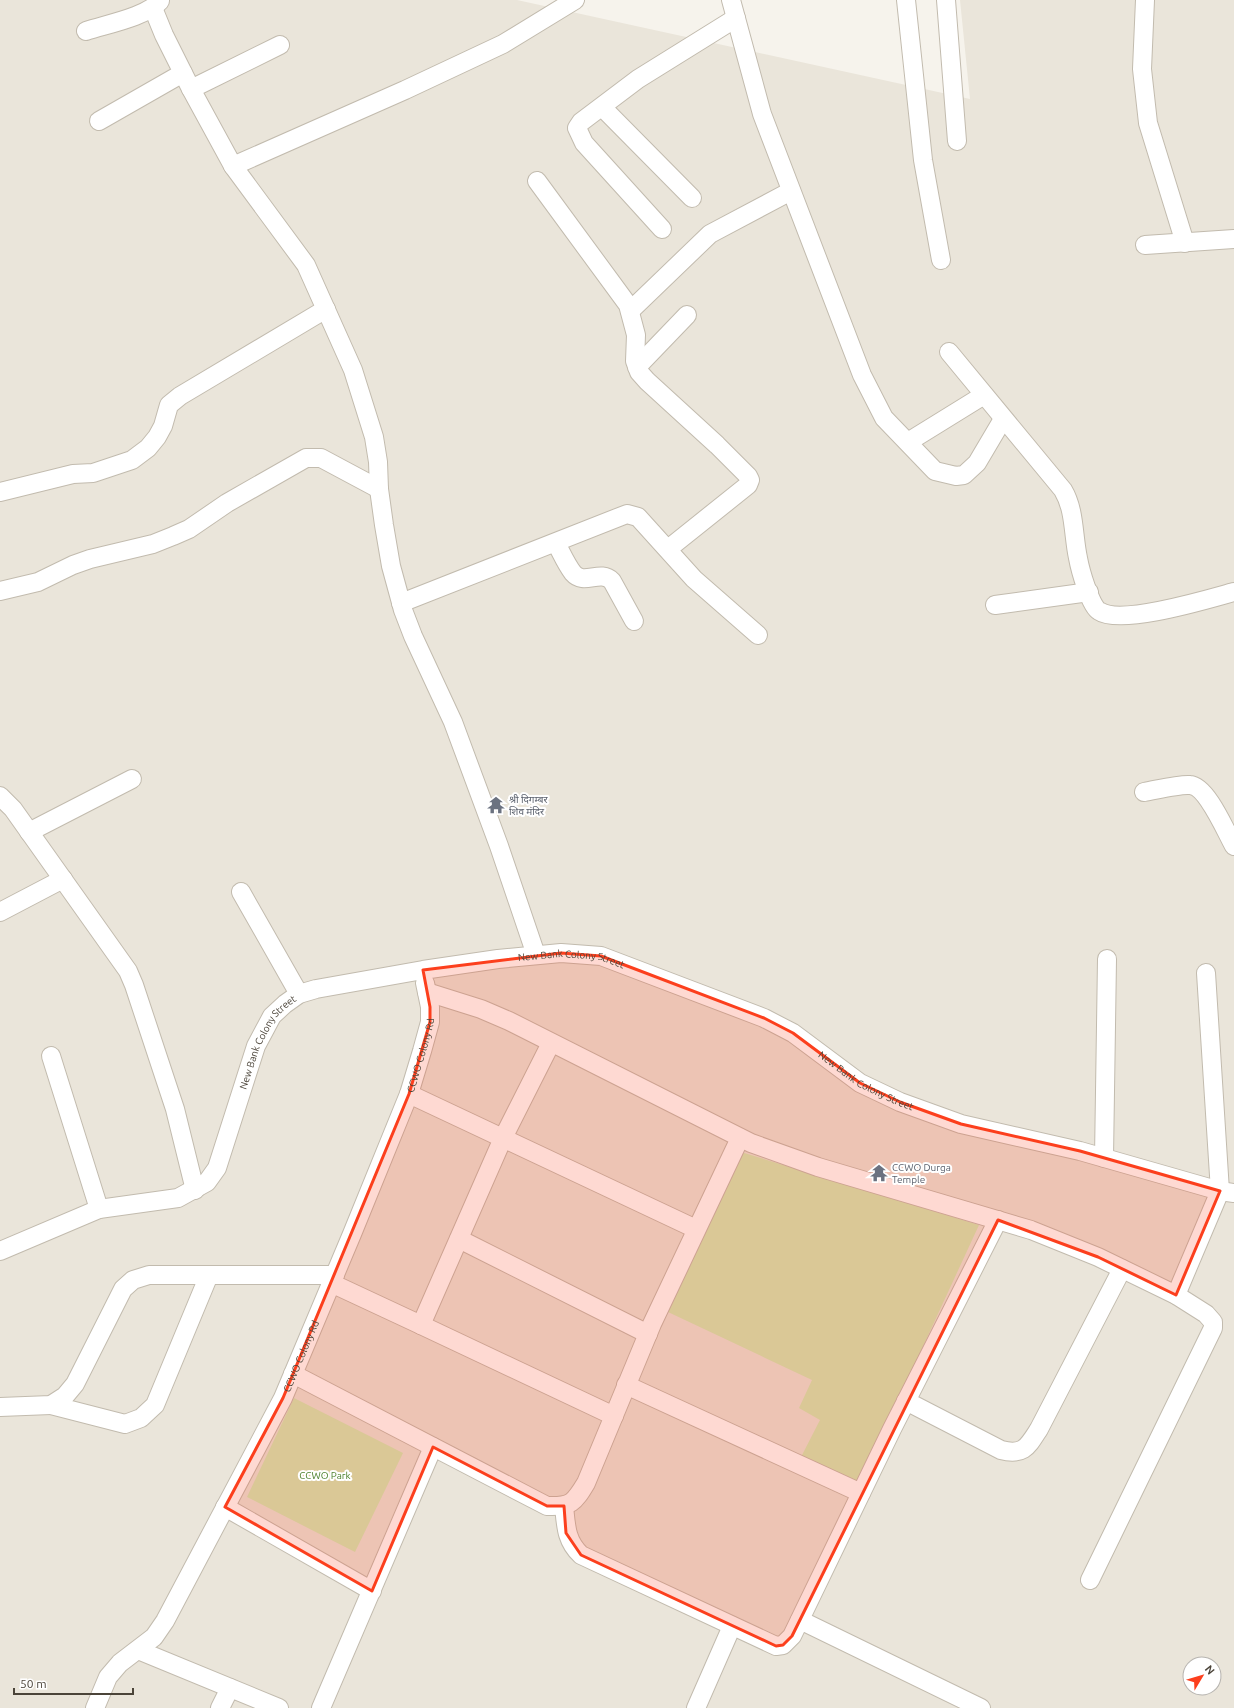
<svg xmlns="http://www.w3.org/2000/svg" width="1234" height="1708" font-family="Ubuntu,'Noto Sans Devanagari',sans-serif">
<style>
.residential{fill:#eae5da;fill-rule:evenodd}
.green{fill:#d2eab5}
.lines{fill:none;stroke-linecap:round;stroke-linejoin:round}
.street-casing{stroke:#c2bbae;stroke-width:20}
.street{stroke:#fff;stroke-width:18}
.marked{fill:#fc3f1d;fill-opacity:0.2;stroke:#fc3f1d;stroke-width:3;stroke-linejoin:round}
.labels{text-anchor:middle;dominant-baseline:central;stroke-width:4;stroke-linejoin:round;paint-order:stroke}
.worship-label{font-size:10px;fill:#5b616d;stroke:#fff;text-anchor:start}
.street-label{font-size:10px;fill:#4b4439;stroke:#fff}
.park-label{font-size:10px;fill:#4a7f2a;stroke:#fff}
</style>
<rect width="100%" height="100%" fill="#f6f3ec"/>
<path class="residential" d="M0,0H517L970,99L960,0H1234V1708H0ZM1190,1664H1214V1688H1190Z"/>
<g class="green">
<path d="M741,1152L979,1225L859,1485L800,1459L820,1420L799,1408L812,1380L668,1312Z"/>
<path d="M294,1398L403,1453L355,1552L247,1497Z"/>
</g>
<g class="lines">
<g class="street-casing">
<g id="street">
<path d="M731,0L762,114L862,375L884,418L935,471L956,476L964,475L977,463L1003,419"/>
<path d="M906,0L923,160L941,260"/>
<path d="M946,0L957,141"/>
<path d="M1145,0L1142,69L1148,123L1185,243"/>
<path d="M153,8L164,35L191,89L233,166L306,265L353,370L374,437L378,462L379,489L384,525L391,566L403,610L413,636L453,722L499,846L536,955"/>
<path d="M86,31C107,24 146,17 160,1"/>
<path d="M191,89L280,45"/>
<path d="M602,107L692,198"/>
<path d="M99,121L183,73"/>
<path d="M233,166L405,90L503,44L575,0"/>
<path d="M537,181L628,305L636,335L635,361L639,372L647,381L717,445L748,476L750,480L748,485L668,549"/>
<path d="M662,229L584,143L577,128L581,122L638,79L736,18"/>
<path d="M1145,245L1234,239"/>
<path d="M630,311L710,234L791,191"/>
<path d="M949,352L1063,490C1075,510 1073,535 1078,558C1080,569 1090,606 1099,611C1121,626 1208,599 1234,592"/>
<path d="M637,367L687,315"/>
<path d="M908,442L984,395"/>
<path d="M0,492L73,474L93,473L132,460L148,448L157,437L163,426L169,405L180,396L326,309"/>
<path d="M556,543C561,552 566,564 573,573C584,586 600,569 612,581L634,621"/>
<path d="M0,591L38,582L73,565L90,559L153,544L173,536L189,529L227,503L306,458H321L379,489"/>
<path d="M401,603L627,514L638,517L694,579L758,635"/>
<path d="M995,605L1089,592"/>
<path d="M1144,792C1156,790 1179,784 1190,785C1207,786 1226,832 1234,846"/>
<path d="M0,796L13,809L128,971L134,985L175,1109L195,1190"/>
<path d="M29,832L132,779"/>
<path d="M241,892L299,994"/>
<path d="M0,912L63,879"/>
<path d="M427,992L481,1009L509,1021L751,1143L818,1167L1031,1230L1098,1257L1176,1295L1206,1314L1213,1322V1328L1090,1580"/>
<path d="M551,1043L503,1138L421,1325L614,1416"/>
<path d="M51,1056L99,1209"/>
<path d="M409,1094L696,1229"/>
<path d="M1104,1158L1107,959"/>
<path d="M459,1239L648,1334"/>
<path id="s1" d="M0,1251L99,1209L178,1198L207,1182L217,1168L256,1046L272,1016L285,1004L299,994L316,989L423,970L498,959L561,953L601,956L764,1018L793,1033L860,1083L900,1102L961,1124L1080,1151L1220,1191L1234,1193"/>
<path d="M331,1283L421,1325"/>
<path d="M1176,1295L1220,1191L1206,973"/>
<path d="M293,1374L547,1506C571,1507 574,1503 586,1483L652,1324L740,1138"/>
<path d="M626,1385L861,1493"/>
<path d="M906,1401L1001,1450C1024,1456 1028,1446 1039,1429L1122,1269"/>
<path d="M51,1405L125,1424L141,1418L155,1405L209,1275"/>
<path d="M0,1407L51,1405L65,1396L75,1384L123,1289L133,1280L149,1275H335"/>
<path d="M564,1506C566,1526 566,1541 581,1555L776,1646L783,1645L792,1636L892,1429L998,1220"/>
<path d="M225,1507L372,1591"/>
<path d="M800,1620L981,1708"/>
<path d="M138,1650L279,1708"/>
<path id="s2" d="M95,1708L108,1677L120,1663L154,1637L165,1621L283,1398L352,1234L409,1094L422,1051L430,1022V1007L425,983"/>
<path d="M220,1708L230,1688"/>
<path d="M321,1708L433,1447"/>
<path d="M696,1708L732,1626"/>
</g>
</g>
<use href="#street" class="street"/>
</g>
<path class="marked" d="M561,953L601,956L764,1018L793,1033L860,1083L900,1102L961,1124L1080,1151L1220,1191L1176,1295L1098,1257L998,1220L792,1636L783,1645L776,1646L581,1555L566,1533L564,1506H547L433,1447L372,1591L225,1507L283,1398L409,1094L430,1022V1007L423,970Z"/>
<defs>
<g id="temple-bare" transform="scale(1.38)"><path d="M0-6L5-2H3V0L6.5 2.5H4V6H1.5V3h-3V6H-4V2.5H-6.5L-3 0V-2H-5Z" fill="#6b7280" stroke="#fff" stroke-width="2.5" paint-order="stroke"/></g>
</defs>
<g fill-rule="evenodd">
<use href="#temple-bare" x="496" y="805"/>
<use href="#temple-bare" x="879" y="1173"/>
</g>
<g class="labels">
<g class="worship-label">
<text x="509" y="799">श्री दिगम्बर<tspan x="509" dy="12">शिव मंदिर</tspan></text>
<text x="892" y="1167">CCWO Durga<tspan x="892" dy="12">Temple</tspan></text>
</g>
<g class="street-label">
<text stroke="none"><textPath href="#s1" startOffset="711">New Bank Colony Street</textPath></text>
<text stroke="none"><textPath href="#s1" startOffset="375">New Bank Colony Street</textPath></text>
<text stroke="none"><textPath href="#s2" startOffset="736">CCWO Colony Rd</textPath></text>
<text stroke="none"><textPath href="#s1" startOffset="1035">New Bank Colony Street</textPath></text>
<text stroke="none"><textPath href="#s2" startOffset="412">CCWO Colony Rd</textPath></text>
</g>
<g class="park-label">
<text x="325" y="1475">CCWO Park</text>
</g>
</g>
<g transform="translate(1202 1676) rotate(52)"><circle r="19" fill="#ffffff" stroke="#b7b4b0"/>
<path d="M0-3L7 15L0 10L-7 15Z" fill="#fc3f1d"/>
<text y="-6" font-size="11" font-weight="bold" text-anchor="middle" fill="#4b4439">N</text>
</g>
<path d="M14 1688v6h119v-6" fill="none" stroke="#4b4439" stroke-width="2"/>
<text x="20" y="1688" font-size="12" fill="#4b4439" stroke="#ffffff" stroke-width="3" paint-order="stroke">50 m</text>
</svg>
